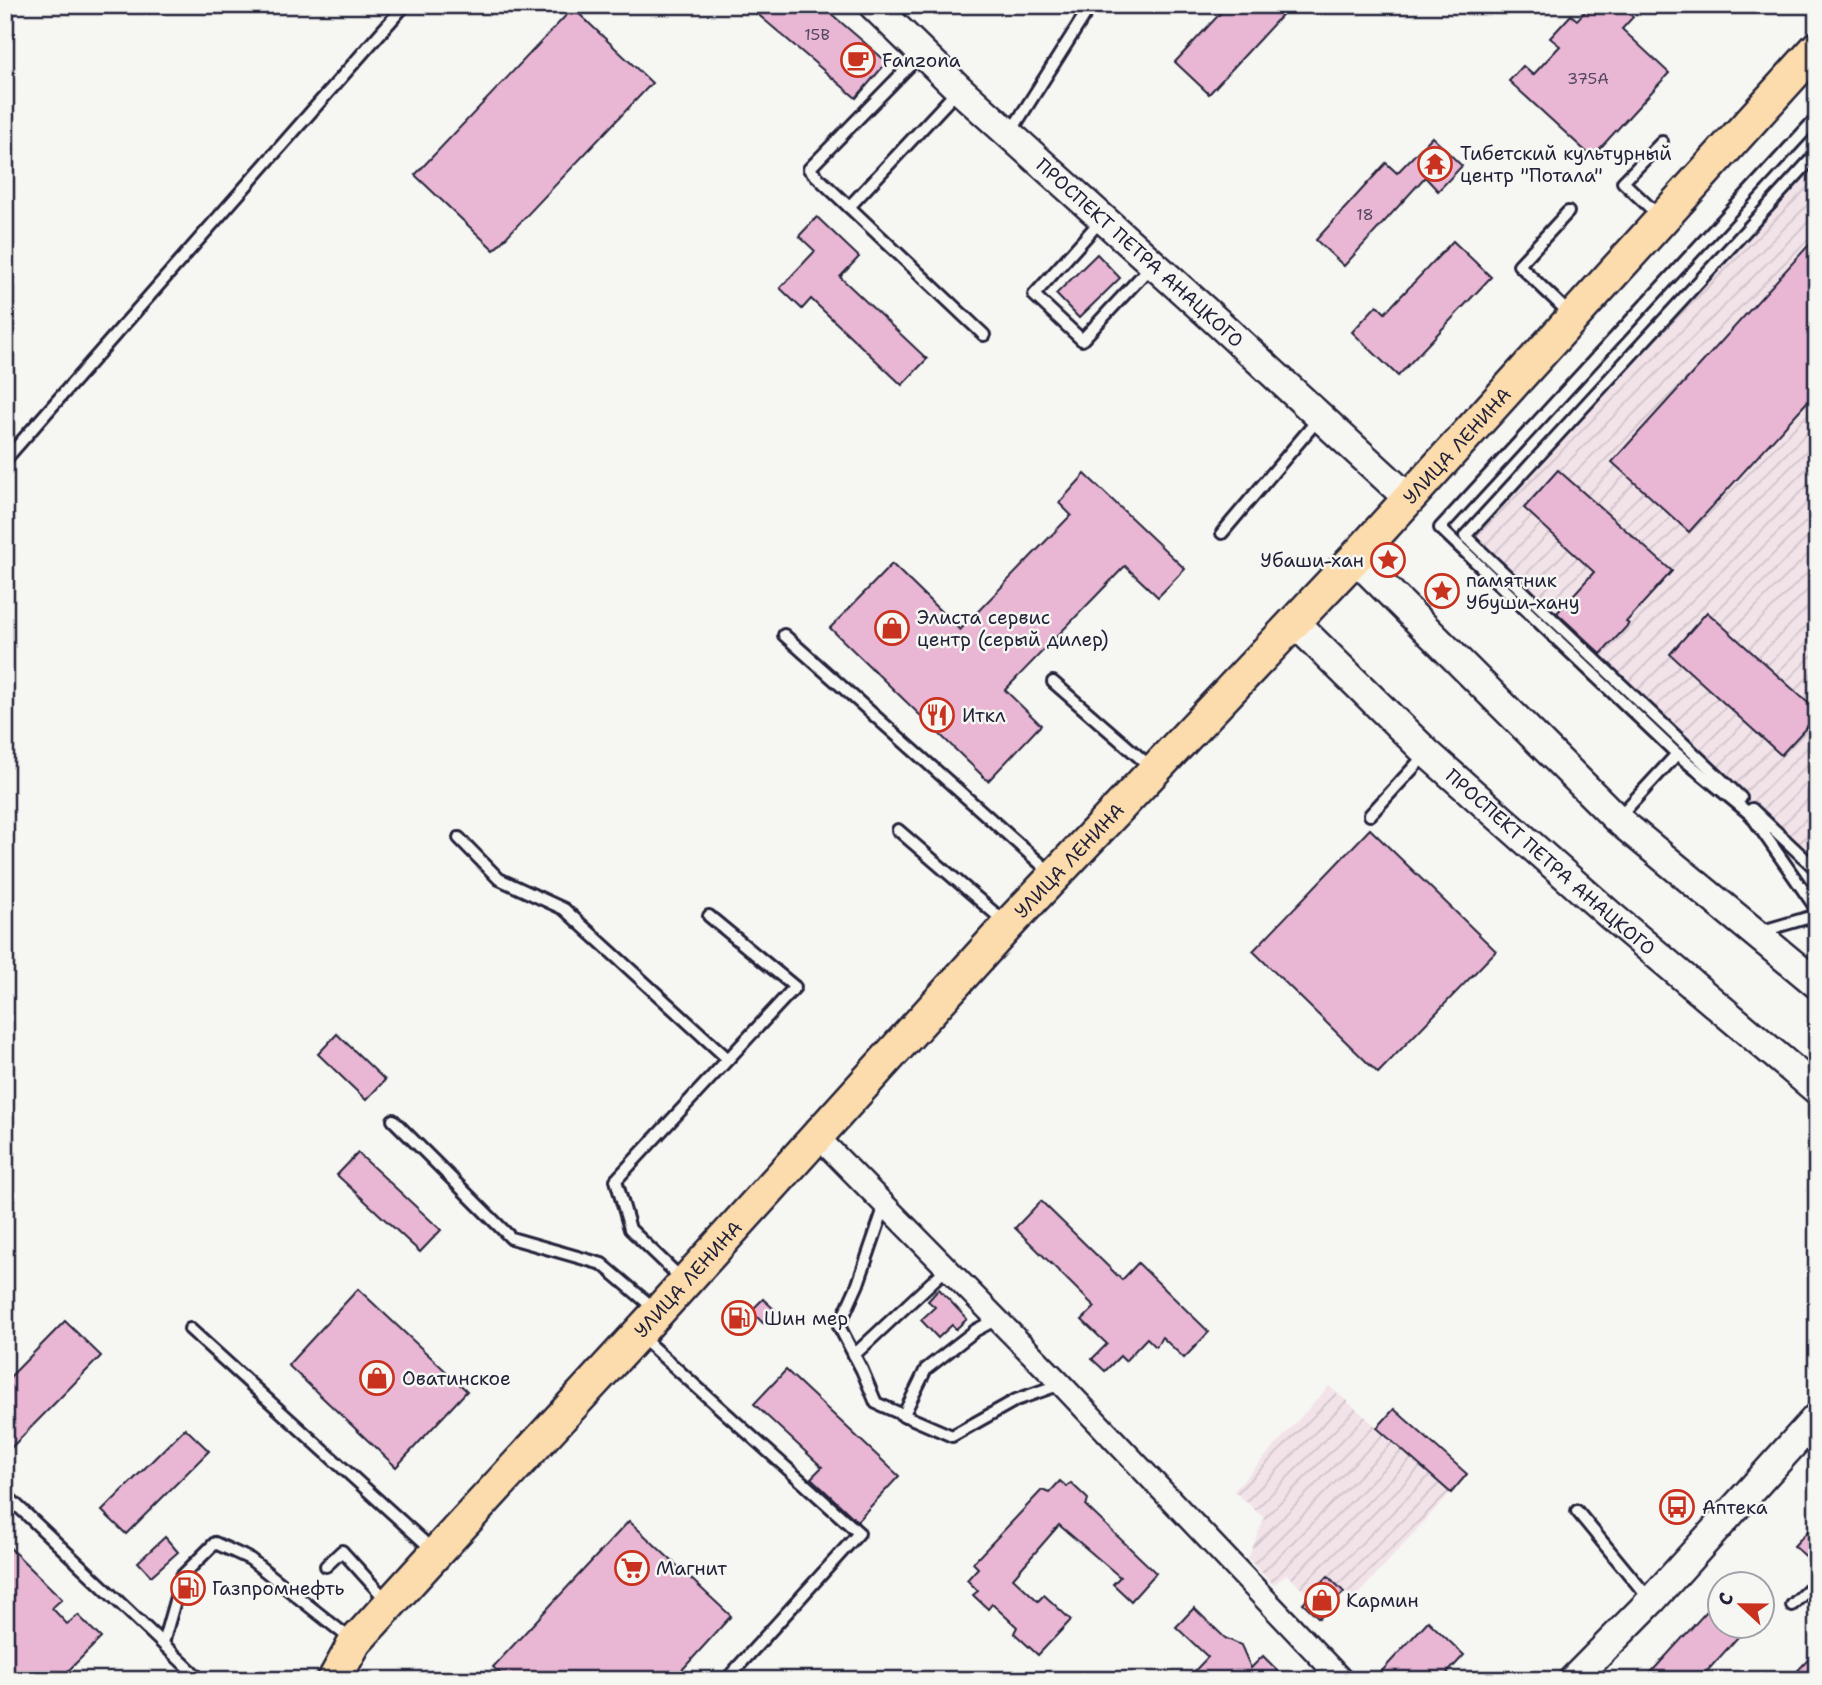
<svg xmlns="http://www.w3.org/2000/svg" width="1822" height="1685" font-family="'Shantell Sans',sans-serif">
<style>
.industrial{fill:url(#industrial-furrows)}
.building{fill:#e9b7d4;stroke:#22223b;stroke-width:2}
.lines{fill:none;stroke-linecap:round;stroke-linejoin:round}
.service-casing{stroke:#22223b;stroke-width:16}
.minor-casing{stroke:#22223b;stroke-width:26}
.secondary-casing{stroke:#22223b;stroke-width:33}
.primary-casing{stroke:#22223b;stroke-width:37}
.service{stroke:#f6f6f2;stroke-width:10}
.minor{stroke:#f6f6f2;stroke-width:21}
.secondary{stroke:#f6f6f2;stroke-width:28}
.primary{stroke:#fcdcac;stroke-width:32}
.labels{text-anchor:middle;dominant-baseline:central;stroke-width:5;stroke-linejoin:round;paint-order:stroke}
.number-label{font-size:16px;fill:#544761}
.poi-label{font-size:19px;fill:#22223b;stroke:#f6f6f2;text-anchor:start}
.street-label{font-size:19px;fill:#22223b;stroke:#f6f6f2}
</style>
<defs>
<pattern id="industrial-furrows" width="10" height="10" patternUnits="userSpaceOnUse" patternTransform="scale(1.75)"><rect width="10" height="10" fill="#f2e3e9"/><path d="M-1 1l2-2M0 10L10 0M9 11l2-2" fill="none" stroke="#cfc2c9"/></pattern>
</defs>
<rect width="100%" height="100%" fill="#f6f6f2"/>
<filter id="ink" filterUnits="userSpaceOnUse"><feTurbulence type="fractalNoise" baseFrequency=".0143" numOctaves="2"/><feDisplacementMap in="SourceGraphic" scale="14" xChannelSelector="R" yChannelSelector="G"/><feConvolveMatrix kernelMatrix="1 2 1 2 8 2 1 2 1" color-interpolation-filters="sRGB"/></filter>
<g filter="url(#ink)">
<g class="industrial">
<path d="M1817,153V870L1465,536Z"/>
<path d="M1329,1386L1377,1427L1394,1409L1467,1474L1354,1599L1328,1577L1310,1596L1286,1574L1274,1585L1248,1559L1264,1518L1234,1491Z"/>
</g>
<g class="building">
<path d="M747,5H821L887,62L856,98Z"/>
<path d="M1228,5H1291L1209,94L1175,62Z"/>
<path d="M1591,5H1620L1633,17L1622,29L1669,73L1592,157L1509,81L1523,66L1533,75L1560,46L1550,38L1571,15L1577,20Z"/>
<path d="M573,8L652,83L494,250L415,175Z"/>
<path d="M1432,137L1462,166L1438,191L1425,177L1344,266L1316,240L1386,163L1397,173Z"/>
<path d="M817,217L859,257L840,277L927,359L902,385L811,299L802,309L780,288L815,251L799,236Z"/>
<path d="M1817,236V391L1689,532L1612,462Z"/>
<path d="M1453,241L1491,277L1398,376L1352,332L1377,305L1385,313Z"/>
<path d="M1097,254L1120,278L1079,318L1056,294Z"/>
<path d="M1558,470L1672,571L1626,622L1629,624L1601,654L1557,613L1594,572L1524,508Z"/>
<path d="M1085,474L1185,569L1158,597L1125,566L1005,690L1041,725L988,781L830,628L892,564L960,630L1071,515L1059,503Z"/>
<path d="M1707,612L1817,711V716L1781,755L1670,654Z"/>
<path d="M1370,829L1496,951L1378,1073L1253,951Z"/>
<path d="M337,1034L385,1080L366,1100L318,1054Z"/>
<path d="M358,1153L441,1230L420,1252L337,1175Z"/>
<path d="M1041,1201L1122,1280L1138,1263L1209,1332L1184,1358L1162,1337L1156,1347L1147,1338L1125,1361L1120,1356L1105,1371L1092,1359L1107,1344L1082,1320L1095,1307L1015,1228Z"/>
<path d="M358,1289L467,1391L396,1467L288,1365Z"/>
<path d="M939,1289L967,1319L956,1329L952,1325L938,1338L921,1320L935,1307L928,1301Z"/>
<path d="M763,1299L775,1310L763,1323L751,1311Z"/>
<path d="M65,1321L101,1356L5,1454V1382Z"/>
<path d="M786,1370L899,1476L857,1521L811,1478L822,1467L754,1404Z"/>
<path d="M1394,1409L1467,1474L1451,1493L1377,1428Z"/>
<path d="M185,1428L209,1451L126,1534L102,1511Z"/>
<path d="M1060,1481L1067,1487L1071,1483L1088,1499L1086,1506L1156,1573L1131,1601L1113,1584L1120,1577L1059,1525L1013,1578L1038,1601L1044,1595L1071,1620L1038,1655L1014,1633L1017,1627L992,1604L988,1609L973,1595L978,1591L967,1580L978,1568L973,1563L1042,1490L1049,1493Z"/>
<path d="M629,1521L731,1616L673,1680H507L493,1667Z"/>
<path d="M1817,1521V1566L1794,1546Z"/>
<path d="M165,1537L178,1552L151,1576L138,1562Z"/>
<path d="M5,1543L62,1599L52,1608L67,1624L78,1615L101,1638L59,1680H5Z"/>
<path d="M1328,1576L1344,1592L1319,1618L1303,1603Z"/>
<path d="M1720,1602V1626H1748L1699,1680H1644L1706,1612Z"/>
<path d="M1194,1608L1225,1638L1241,1645L1251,1668L1263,1656L1287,1680H1186L1208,1657L1176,1627Z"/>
<path d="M1428,1621L1464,1655L1441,1680H1387L1380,1673Z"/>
<path d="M1817,1650V1680H1789Z"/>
</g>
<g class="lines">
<g class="service-casing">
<g id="service">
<path d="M921,54L809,169L984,335"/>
<path d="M1817,129L1811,124L1440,528L1677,754L1751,815L1817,910"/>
<path d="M1010,133L1091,5"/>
<path d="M849,207L959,89"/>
<path d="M1568,212L1519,265L1571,315"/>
<path d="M1660,217L1623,182L1662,142"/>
<path d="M1103,218L1034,295L1082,340L1152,265"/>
<path d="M5,460L405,5"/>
<path d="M1222,533L1320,417"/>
<path d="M784,635L1051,873"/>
<path d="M1053,682L1153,769"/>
<path d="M1741,798L1465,536L1817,153"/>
<path d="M1752,809L1817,870"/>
<path d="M1370,815L1425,755"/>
<path d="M1617,819L1677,754"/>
<path d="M898,830L1006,923"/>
<path d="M459,838L499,879L564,909L728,1059"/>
<path d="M1759,932L1817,915"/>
<path d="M393,1120L511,1238L602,1264L656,1310"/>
<path d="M885,1205L858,1284L839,1326L862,1370L876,1403L952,1436L1016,1400L1061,1384"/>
<path d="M683,1280L630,1229L616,1180L795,987L709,916"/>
<path d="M190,1329L434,1551"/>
<path d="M639,1335L859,1533L726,1680"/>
<path d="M854,1355L947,1268"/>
<path d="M903,1416L926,1369L976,1330L997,1319"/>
<path d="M5,1494L201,1680"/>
<path d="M1577,1511L1651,1601"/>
<path d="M326,1566L342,1551L388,1602"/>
<path d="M1792,1605L1817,1581"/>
<path d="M163,1643L182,1576L215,1543L250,1559L353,1641"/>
</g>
</g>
<g class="minor-casing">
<path id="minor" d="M817,1136L1061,1384L1342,1680"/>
</g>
<g class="secondary-casing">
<g id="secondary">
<path id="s1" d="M873,5L959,89L1212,317L1408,498"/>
<path d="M1355,558L1617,819L1817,984"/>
<path id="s2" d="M1295,623L1427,753L1610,915L1817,1090"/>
<path d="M1573,1680L1651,1601L1817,1417"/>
</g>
</g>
<g class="primary-casing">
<g id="primary">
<path id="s3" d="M334,1680L355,1642L436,1553L658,1312L1008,925L1355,558L1817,48"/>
</g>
</g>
<use href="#service" class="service"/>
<use href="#minor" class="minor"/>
<use href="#secondary" class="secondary"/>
<use href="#primary" class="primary"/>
</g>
</g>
<defs>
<g id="cafe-ring" transform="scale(1.75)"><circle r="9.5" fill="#f6f6f2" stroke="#c8321e" stroke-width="1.5"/><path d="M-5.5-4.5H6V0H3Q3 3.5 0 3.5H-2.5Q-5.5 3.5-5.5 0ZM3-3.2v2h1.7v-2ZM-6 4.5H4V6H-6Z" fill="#c8321e"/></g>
<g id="temple-ring" transform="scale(1.75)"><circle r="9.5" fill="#f6f6f2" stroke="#c8321e" stroke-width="1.5"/><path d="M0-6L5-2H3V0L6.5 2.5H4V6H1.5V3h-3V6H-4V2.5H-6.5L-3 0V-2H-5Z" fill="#c8321e"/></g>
<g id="sight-ring" transform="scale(1.75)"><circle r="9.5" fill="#f6f6f2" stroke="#c8321e" stroke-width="1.5"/><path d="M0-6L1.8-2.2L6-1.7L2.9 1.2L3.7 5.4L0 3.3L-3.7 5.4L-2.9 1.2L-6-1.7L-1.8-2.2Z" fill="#c8321e"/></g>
<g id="shop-ring" transform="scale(1.75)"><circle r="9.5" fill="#f6f6f2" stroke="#c8321e" stroke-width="1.5"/><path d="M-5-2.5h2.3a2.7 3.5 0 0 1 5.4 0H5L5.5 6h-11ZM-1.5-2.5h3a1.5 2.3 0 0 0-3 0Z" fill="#c8321e"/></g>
<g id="restaurant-ring" transform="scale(1.75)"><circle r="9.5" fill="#f6f6f2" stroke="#c8321e" stroke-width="1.5"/><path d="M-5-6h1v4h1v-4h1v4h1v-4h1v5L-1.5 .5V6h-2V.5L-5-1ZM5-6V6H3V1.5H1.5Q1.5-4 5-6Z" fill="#c8321e"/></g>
<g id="fuel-ring" transform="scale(1.75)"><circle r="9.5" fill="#f6f6f2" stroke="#c8321e" stroke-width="1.5"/><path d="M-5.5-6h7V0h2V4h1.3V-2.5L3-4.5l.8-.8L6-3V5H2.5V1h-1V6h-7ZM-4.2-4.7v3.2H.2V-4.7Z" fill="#c8321e"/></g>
<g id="bus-ring" transform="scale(1.75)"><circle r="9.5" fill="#f6f6f2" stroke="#c8321e" stroke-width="1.5"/><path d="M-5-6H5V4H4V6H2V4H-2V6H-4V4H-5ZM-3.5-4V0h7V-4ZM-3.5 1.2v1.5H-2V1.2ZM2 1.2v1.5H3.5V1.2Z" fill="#c8321e"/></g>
<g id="supermarket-ring" transform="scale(1.75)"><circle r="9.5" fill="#f6f6f2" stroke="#c8321e" stroke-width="1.5"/><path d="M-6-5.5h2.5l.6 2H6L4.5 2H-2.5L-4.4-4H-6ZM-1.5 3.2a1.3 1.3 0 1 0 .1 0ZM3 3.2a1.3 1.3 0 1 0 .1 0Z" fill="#c8321e"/></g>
</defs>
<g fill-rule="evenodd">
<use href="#cafe-ring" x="858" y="60"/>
<use href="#temple-ring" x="1435" y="164"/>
<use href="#sight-ring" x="1388" y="560"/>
<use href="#sight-ring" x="1442" y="591"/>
<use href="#shop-ring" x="892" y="628"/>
<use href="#restaurant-ring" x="937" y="715"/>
<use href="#fuel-ring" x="739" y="1318"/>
<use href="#shop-ring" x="377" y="1378"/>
<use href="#bus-ring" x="1677" y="1507"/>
<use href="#supermarket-ring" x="632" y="1568"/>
<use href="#fuel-ring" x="188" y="1588"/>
<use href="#shop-ring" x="1322" y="1600"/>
</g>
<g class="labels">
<g class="number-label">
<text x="817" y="34">15В</text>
<text x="1588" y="78">375А</text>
<text x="1365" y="214">18</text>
</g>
<g class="poi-label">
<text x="882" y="60">Fanzona</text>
<text x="1460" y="153">Тибетский культурный<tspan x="1460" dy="22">центр "Потала"</tspan></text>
<text x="1364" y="560" text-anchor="end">Убаши-хан</text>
<text x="1466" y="580">памятник<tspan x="1466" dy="22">Убуши-хану</tspan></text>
<text x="917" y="617">Элиста сервис<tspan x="917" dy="22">центр (серый дилер)</tspan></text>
<text x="962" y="715">Иткл</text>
<text x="764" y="1318">Шин мер</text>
<text x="402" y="1378">Оватинское</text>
<text x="1702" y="1507">Аптека</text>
<text x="656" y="1568">Магнит</text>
<text x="212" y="1588">Газпромнефть</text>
<text x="1346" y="1600">Кармин</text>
</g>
<g class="street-label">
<text stroke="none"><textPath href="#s1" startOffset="364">ПРОСПЕКТ ПЕТРА АНАЦКОГО</textPath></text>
<text stroke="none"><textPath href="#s3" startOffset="1670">УЛИЦА ЛЕНИНА</textPath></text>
<text stroke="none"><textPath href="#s3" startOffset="1102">УЛИЦА ЛЕНИНА</textPath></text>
<text stroke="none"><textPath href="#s2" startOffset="350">ПРОСПЕКТ ПЕТРА АНАЦКОГО</textPath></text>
<text stroke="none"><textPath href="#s3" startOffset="536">УЛИЦА ЛЕНИНА</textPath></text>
</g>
</g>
<rect width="1822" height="1685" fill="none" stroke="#f6f6f2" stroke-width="28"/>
<rect x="14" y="14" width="1794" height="1657" fill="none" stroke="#22223b" stroke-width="2.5" filter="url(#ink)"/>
<g transform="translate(1741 1605) rotate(292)"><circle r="33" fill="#f6f6f2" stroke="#a1a1a9" stroke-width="2"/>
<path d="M0-5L12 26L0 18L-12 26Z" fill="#c8321e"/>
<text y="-10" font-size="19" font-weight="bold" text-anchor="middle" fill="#22223b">С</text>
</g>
</svg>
